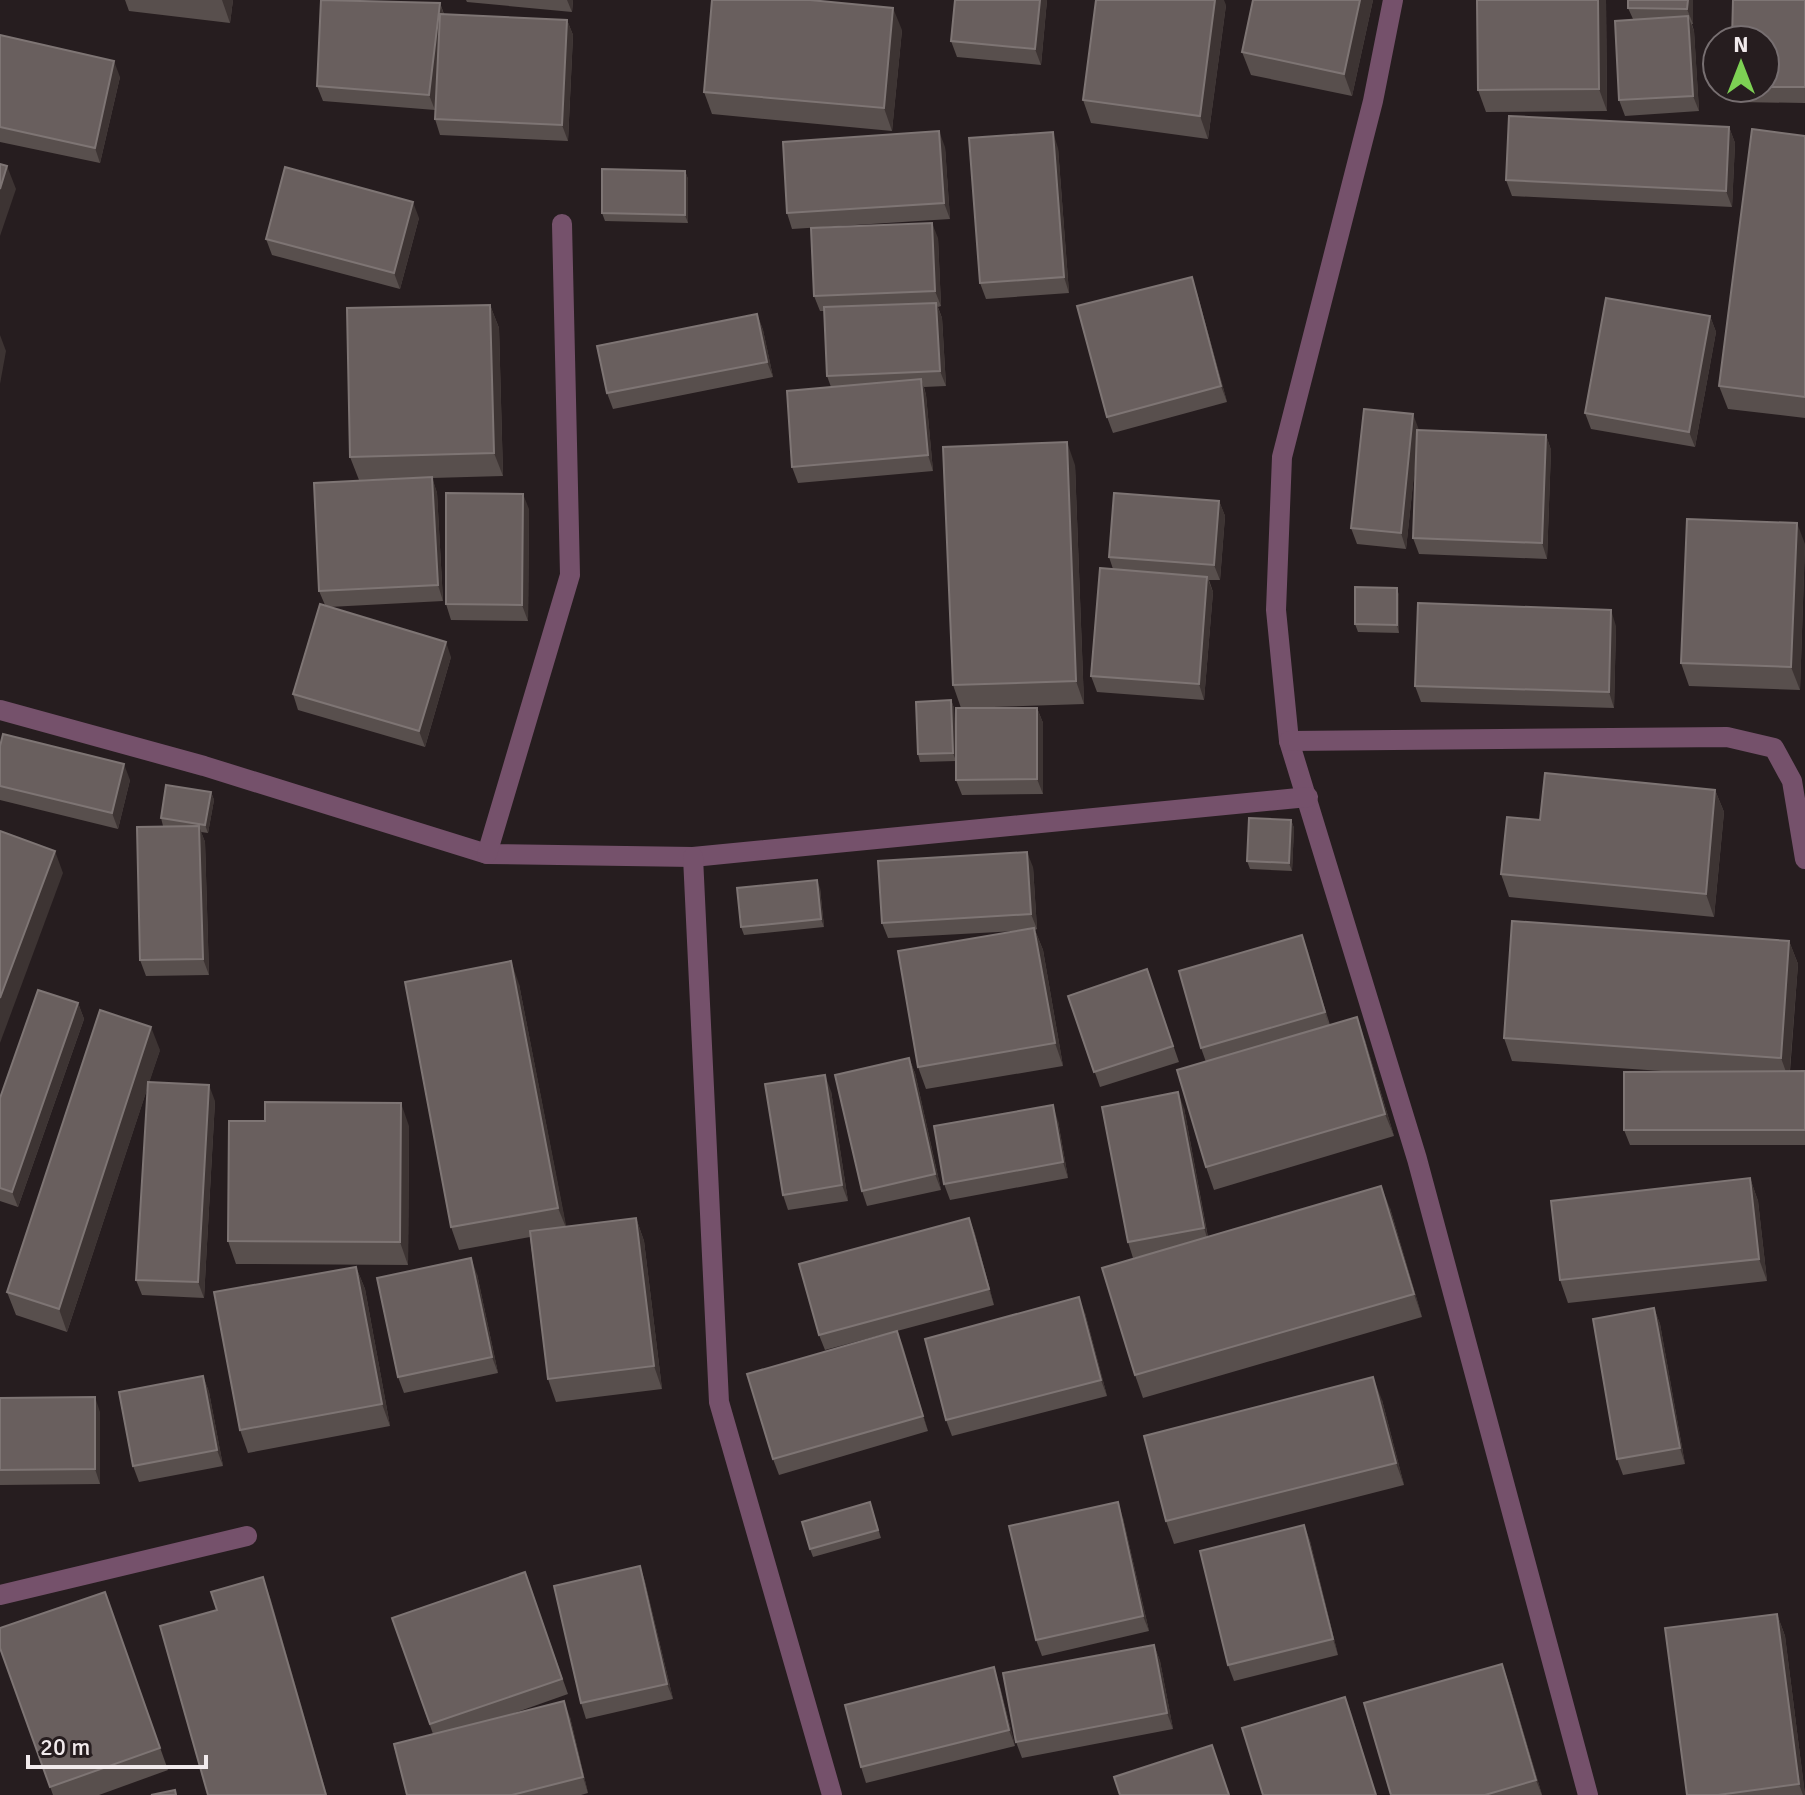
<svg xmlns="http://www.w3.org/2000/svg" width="1805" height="1795" font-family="Signika,sans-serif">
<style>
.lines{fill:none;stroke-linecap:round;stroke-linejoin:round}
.street{stroke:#75516b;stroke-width:20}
.wall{fill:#584f4d}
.shaded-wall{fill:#3d3433}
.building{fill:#695f5e;stroke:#7e7574;stroke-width:2}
</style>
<rect width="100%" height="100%" fill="#261d1f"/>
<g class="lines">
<g class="street">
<path d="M1393,0L1373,101L1282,457L1276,610L1289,741L1417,1159L1588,1795"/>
<path d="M0,710L204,766L487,854L693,857L1308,797"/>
<path d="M1289,741L1727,737L1774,748L1792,781L1805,859"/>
<path d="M487,854L570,575L562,224"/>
<path d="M693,857L719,1402L832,1795"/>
<path d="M0,1595L247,1536"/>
</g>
</g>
<g class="wall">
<path d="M125,0H233L230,23L129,11Z"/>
<path d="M466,0H573L572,12L467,2Z"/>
<path d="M1047,0L1041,65L957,57L951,41Z"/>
<path d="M1253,0H1373L1352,96L1251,75L1242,52Z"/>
<path d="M1477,0H1606L1607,111L1486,112L1478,90Z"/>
<path d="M1693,0V24H1692L1694,31L1699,111L1625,116L1619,100L1633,19L1628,8Z"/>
<path d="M1805,0V103L1738,102L1732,88H1765V40Z"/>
<path d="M440,3L444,14L567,20L573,35L568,141L440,135L435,119V110L323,101L317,86Z"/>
<path d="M1226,5L1208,139L1091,123L1083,100Z"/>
<path d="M902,30L892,131L712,114L704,92Z"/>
<path d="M0,35L120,77L100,163L0,142Z"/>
<path d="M1729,127L1735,143L1732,207L1512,196L1506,180Z"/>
<path d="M1805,136V418L1728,409L1719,386Z"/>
<path d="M945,147L950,219L792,229L787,213Z"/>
<path d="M1058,148L1069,293L986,299L980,283Z"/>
<path d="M685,171L688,179V223L605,221L602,213Z"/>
<path d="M419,218L400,289L272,255L266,239Z"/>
<path d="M938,238L941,306L938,307L942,318L946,386L924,387L926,395L933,471L798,483L792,467L831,387L827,376L824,311H820L814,296Z"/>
<path d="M1197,293L1227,402L1113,433L1107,417Z"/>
<path d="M490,305L499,328L503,476L432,478L437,493L443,601L329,607L451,657L425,747L298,710L293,694L325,605L319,591L393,479L359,480L350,457Z"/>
<path d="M757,314L763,330L773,377L613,409L607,393Z"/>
<path d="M1710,316L1716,332L1695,447L1591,429L1585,413Z"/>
<path d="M1419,430L1546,435L1551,450L1547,559L1419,554L1413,538L1416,455L1406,549L1357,544L1351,528Z"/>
<path d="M1075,465L1084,704L961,708L953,685Z"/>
<path d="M1219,501L1225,516L1220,580H1209L1213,592L1204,700L1097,692L1091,676L1113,569L1109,557Z"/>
<path d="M529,509L528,621L451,620L446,604Z"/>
<path d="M1805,544L1800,690L1689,686L1681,663Z"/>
<path d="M1397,588L1399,596V633L1358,632L1355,624Z"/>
<path d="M1616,626L1614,708L1421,702L1415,686Z"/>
<path d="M951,700L954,708L956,761L920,762L918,754Z"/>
<path d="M1037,708L1043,723V794L962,795L956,780Z"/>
<path d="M0,746L130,780L118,829L0,800Z"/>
<path d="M1715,790L1724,812L1714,917L1509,897L1501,874L1540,820Z"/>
<path d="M211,792L214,800L208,833L201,832L205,842L209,975L146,976L140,960L167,827L163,826L161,818Z"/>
<path d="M1291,820L1294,828L1292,871L1250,869L1247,861Z"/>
<path d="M1033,867L1037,929L1035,930L1043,950L1063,1066L926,1089L918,1067L1016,931L888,938L882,923Z"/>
<path d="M820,888L824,927L744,935L741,927Z"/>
<path d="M1302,935L1330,1025L1365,1040L1394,1136L1214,1190L1206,1167V1062L1201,1048Z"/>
<path d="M1789,941L1798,964L1790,1071H1805V1145H1630L1624,1130L1662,1071L1512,1061L1504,1038Z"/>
<path d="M1147,969L1179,1062L1100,1087L1068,996Z"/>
<path d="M519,984L566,1227L636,1218L644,1241L662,1389L556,1402L548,1379L530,1237L459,1250L451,1227Z"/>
<path d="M78,1003L84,1019L18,1207L0,1201V1098Z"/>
<path d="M160,1050L149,1082L215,1101L204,1298L142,1295L136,1280L148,1086L67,1332L16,1315L7,1292Z"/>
<path d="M909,1058L915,1073L941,1190L867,1206L862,1191Z"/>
<path d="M831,1091L848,1201L788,1210L783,1195Z"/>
<path d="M1184,1108L1208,1237L1390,1208L1422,1317L1143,1398L1135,1375L1141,1256L1133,1258L1128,1242Z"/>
<path d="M1058,1121L1068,1178L950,1200L944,1184Z"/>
<path d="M409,1126L408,1265L236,1264L228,1241Z"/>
<path d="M1750,1178L1758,1201L1767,1281L1568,1303L1560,1280Z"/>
<path d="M969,1218L975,1234L994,1305L897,1331L928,1431L779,1475L773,1459L881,1335L825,1350L819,1335Z"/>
<path d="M356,1267L365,1289L390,1426L248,1453L240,1430Z"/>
<path d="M477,1274L498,1373L404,1393L398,1377Z"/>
<path d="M1654,1308L1660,1324L1685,1464L1623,1475L1617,1459Z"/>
<path d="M1085,1313L1107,1396L952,1436L946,1420Z"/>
<path d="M203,1376L209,1392L223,1466L139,1482L133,1466Z"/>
<path d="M0,1398L100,1412V1484L0,1485Z"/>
<path d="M1382,1400L1404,1485L1174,1544L1166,1521Z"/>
<path d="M870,1502L881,1538L813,1557L810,1549Z"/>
<path d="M1123,1518L1149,1631L1042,1656L1036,1640Z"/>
<path d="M1304,1525L1310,1541L1338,1655L1234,1681L1228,1665Z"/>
<path d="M640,1566L645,1582L673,1699L586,1719L581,1703Z"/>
<path d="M525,1572L568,1694L503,1717H570L588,1793L581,1795H407L433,1734L392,1618Z"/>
<path d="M105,1592L168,1770L99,1795H53L0,1648Z"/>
<path d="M1777,1614L1785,1636L1805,1795H1687Z"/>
<path d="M1154,1645L1160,1661L1173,1729L1022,1758L1016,1742Z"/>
<path d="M1502,1664L1510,1687L1542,1795H1391Z"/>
<path d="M999,1683L1015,1746L866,1783L861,1767Z"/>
</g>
<g class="shaded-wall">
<path d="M222,0H233L230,23Z"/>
<path d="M567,0H573L572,12Z"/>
<path d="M1040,0H1047L1041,65L1035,49Z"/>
<path d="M1215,0H1224L1226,5L1208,139L1200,116Z"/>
<path d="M1360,0H1373L1352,96L1344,74Z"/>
<path d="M1598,0H1606L1607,111L1599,89Z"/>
<path d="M1688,0H1693V24L1687,9Z"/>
<path d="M440,3L445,19L435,110L429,95Z"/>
<path d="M893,8L902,30L892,131L884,108Z"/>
<path d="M1688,16L1694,31L1699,111L1693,96Z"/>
<path d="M567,20L573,35L568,141L562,125Z"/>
<path d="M114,61L120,77L100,163L95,148Z"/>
<path d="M1729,127L1735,143L1732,207L1726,191Z"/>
<path d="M939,131L945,147L950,219L944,203Z"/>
<path d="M1053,132L1058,148L1069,293L1064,277Z"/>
<path d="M7,166L16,189L0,236V189Z"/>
<path d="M685,171L688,179V223L685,215Z"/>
<path d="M413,202L419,218L400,289L394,273Z"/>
<path d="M932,223L938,238L941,306L935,291Z"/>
<path d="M1192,277L1197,293L1227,402L1221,386Z"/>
<path d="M936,303L942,318L946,386L940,371Z"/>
<path d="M490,305L499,328L503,476L494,453Z"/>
<path d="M757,314L763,330L773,377L767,362Z"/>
<path d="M1710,316L1716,332L1695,447L1689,432Z"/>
<path d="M0,335L6,351L0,384Z"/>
<path d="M921,379L926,395L933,471L928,455Z"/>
<path d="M1413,414L1419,430L1406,549L1401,533Z"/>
<path d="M1546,435L1551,450L1547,559L1542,543Z"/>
<path d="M1067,442L1075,465L1084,704L1076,681Z"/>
<path d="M432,477L437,493L443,601L438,585Z"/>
<path d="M523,494L529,509L528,621L522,605Z"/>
<path d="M1219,501L1225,516L1220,580L1214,565Z"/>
<path d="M1797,523L1805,544L1800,690L1791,667Z"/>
<path d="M1207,577L1213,592L1204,700L1199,684Z"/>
<path d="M1397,588L1399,596V633L1397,625Z"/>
<path d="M1611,610L1616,626L1614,708L1609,692Z"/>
<path d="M446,642L451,657L425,747L419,731Z"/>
<path d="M951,700L954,708L956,761L953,753Z"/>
<path d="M1037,708L1043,723V794L1037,779Z"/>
<path d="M124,764L130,780L118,829L112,813Z"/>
<path d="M1715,790L1724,812L1714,917L1706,894Z"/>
<path d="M211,792L214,800L208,833L205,825Z"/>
<path d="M1291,820L1294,828L1292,871L1289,863Z"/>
<path d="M199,826L205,842L209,975L203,959Z"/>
<path d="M55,851L63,873L0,1043V998Z"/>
<path d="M1027,852L1033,867L1037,929L1031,914Z"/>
<path d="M817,880L820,888L824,927L821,919Z"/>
<path d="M1034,928L1043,950L1063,1066L1055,1043Z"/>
<path d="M1302,935L1308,951L1330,1028L1325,1012Z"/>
<path d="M1789,941L1798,964L1789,1080L1781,1058Z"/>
<path d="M511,961L519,984L567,1230L558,1208Z"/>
<path d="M78,1003L84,1019L18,1207L12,1192Z"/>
<path d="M1357,1017L1365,1040L1394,1136L1385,1114Z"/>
<path d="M151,1027L160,1050L67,1332L59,1309Z"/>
<path d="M909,1058L915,1073L941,1190L935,1174Z"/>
<path d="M825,1075L831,1091L848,1201L842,1185Z"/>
<path d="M209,1085L215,1101L204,1298L198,1282Z"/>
<path d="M1178,1092L1184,1108L1209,1244L1204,1228Z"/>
<path d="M401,1103L409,1126L408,1265L400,1242Z"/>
<path d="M1053,1105L1058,1121L1068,1178L1063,1162Z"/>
<path d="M1750,1178L1758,1201L1767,1281L1759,1259Z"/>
<path d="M1381,1186L1390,1208L1422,1317L1414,1294Z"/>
<path d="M636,1218L644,1241L662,1389L654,1366Z"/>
<path d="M969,1218L975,1234L994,1305L989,1289Z"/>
<path d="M471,1258L477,1274L498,1373L492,1357Z"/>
<path d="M356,1267L365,1289L390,1426L382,1404Z"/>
<path d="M1079,1297L1085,1313L1107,1396L1101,1380Z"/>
<path d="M1654,1308L1660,1324L1685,1464L1680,1448Z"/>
<path d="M897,1331L903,1346L928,1431L923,1416Z"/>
<path d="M203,1376L209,1392L223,1466L217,1450Z"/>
<path d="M1373,1377L1382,1400L1404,1485L1396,1463Z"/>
<path d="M95,1397L100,1412V1484L95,1469Z"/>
<path d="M1118,1502L1123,1518L1149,1631L1143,1616Z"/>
<path d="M1304,1525L1310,1541L1338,1655L1333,1639Z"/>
<path d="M640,1566L645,1582L673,1699L667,1684Z"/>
<path d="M263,1577L271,1600L327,1795H326Z"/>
<path d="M1777,1614L1785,1636L1805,1795H1803L1799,1784Z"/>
<path d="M1154,1645L1160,1661L1173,1729L1167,1713Z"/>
<path d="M1502,1664L1510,1687L1542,1795L1536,1780Z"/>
<path d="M994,1667L999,1683L1015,1746L1009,1730Z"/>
<path d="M1345,1697L1351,1712L1376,1795Z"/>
<path d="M564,1701L570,1717L588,1793L583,1777Z"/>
</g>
<g class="building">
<path d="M321,0L440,3L429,95L317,86Z"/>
<path d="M712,0H810L893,8L884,108L704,92Z"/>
<path d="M955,0H1040L1035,49L951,41Z"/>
<path d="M1096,0H1215L1200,116L1083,100Z"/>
<path d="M1253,0H1360L1344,74L1242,52Z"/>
<path d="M1477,0H1598L1599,89L1478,90Z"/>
<path d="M1628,0H1688L1687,9L1628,8Z"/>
<path d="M1733,0H1805V87H1765V40H1732Z"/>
<path d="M440,14L567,20L562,125L435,119Z"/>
<path d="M1688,16L1693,96L1619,100L1615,21Z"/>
<path d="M0,35L114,61L95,148L0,127Z"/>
<path d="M1509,116L1729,127L1726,191L1506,180Z"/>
<path d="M1752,129L1805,136V397L1719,386Z"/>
<path d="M939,131L944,203L787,213L783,142Z"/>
<path d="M1053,132L1064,277L980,283L969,138Z"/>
<path d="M0,164L7,166L0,189Z"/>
<path d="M285,167L413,202L394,273L266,239Z"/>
<path d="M602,169L685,171V215L602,213Z"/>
<path d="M932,223L935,291L814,296L811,228Z"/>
<path d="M1192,277L1221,386L1107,417L1077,306Z"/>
<path d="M1606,298L1710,316L1689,432L1585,413Z"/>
<path d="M936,303L940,371L827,376L824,307Z"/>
<path d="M490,305L494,453L350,457L347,308Z"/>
<path d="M757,314L767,362L607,393L597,346Z"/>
<path d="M921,379L928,455L792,467L787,391Z"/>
<path d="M1364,409L1413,414L1401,533L1351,528Z"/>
<path d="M1417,430L1546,435L1542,543L1413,538Z"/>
<path d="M1067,442L1076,681L953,685L943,447Z"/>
<path d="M432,477L438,585L319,591L314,483Z"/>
<path d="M446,493L523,494L522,605L446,604Z"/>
<path d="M1114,493L1219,501L1214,565L1109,557Z"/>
<path d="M1687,519L1797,523L1791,667L1681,663Z"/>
<path d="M1100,568L1207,577L1199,684L1091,676Z"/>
<path d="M1355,587L1397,588V625L1355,624Z"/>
<path d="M1418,603L1611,610L1609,692L1415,686Z"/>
<path d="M320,604L446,642L419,731L293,694Z"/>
<path d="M951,700L953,753L918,754L916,702Z"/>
<path d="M956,708H1037V779L956,780Z"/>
<path d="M3,734L124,764L112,813L0,786V746Z"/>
<path d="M1545,773L1715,790L1706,894L1501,874L1507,817L1540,820Z"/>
<path d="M166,785L211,792L205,825L161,818Z"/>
<path d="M1249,818L1291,820L1289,863L1247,861Z"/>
<path d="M199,826L203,959L140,960L137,827Z"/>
<path d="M0,831L55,851L0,998Z"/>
<path d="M1027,852L1031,914L882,923L878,861Z"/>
<path d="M817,880L821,919L741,927L737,888Z"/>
<path d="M1512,921L1789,941L1781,1058L1504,1038Z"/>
<path d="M1034,928L1055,1043L918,1067L898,951Z"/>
<path d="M1302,935L1325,1012L1201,1048L1179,971Z"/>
<path d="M511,961L558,1208L451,1227L405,982Z"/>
<path d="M1147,969L1173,1046L1094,1072L1068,996Z"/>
<path d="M38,990L78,1003L12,1192L0,1188V1098Z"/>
<path d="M100,1010L151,1027L59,1309L7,1292Z"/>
<path d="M1357,1017L1385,1114L1206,1167L1177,1070Z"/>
<path d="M909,1058L935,1174L862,1191L835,1075Z"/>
<path d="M1805,1071V1130H1624V1072Z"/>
<path d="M825,1075L842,1185L783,1195L765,1084Z"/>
<path d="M148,1082L209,1085L198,1282L136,1280Z"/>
<path d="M1178,1092L1204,1228L1128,1242L1102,1107Z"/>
<path d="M265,1102L401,1103L400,1242L228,1241L229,1121H265Z"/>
<path d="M1053,1105L1063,1162L944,1184L934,1126Z"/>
<path d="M1750,1178L1759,1259L1560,1280L1551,1201Z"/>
<path d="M1381,1186L1414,1294L1135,1375L1102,1268Z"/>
<path d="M636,1218L654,1366L548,1379L530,1231Z"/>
<path d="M969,1218L989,1289L819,1335L799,1264Z"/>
<path d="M471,1258L492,1357L398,1377L377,1278Z"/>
<path d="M356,1267L382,1404L240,1430L214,1292Z"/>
<path d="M1079,1297L1101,1380L946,1420L925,1339Z"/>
<path d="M1654,1308L1680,1448L1617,1459L1593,1319Z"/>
<path d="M897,1331L923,1416L773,1459L747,1374Z"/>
<path d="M203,1376L217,1450L133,1466L119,1392Z"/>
<path d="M1373,1377L1396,1463L1166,1521L1144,1436Z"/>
<path d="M95,1397V1469L0,1470V1398Z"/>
<path d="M870,1502L878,1530L810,1549L802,1522Z"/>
<path d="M1118,1502L1143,1616L1036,1640L1009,1526Z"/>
<path d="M1304,1525L1333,1639L1228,1665L1200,1551Z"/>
<path d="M640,1566L667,1684L581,1703L554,1586Z"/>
<path d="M525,1572L562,1679L430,1724L392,1618Z"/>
<path d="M263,1577L326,1795H208L160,1626L217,1610L211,1592Z"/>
<path d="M105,1592L160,1748L50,1787L0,1648V1628Z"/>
<path d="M1777,1614L1799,1784L1718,1795H1687L1665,1628Z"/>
<path d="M1154,1645L1167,1713L1016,1742L1003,1673Z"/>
<path d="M1502,1664L1536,1780L1485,1795H1391L1364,1703Z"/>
<path d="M994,1667L1009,1730L861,1767L845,1705Z"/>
<path d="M1345,1697L1376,1795H1263L1242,1728Z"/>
<path d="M564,1701L583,1777L512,1795H407L394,1744Z"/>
<path d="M1212,1745L1229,1795H1120L1114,1777Z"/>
<path d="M175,1790L176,1795H151Z"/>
</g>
<g transform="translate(1741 64)"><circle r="38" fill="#261d1f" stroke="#776f71" stroke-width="2"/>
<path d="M0-6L14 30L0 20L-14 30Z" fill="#7dd154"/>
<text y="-12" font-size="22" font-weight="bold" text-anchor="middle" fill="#f1eaec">N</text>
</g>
<path d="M28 1755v12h178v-12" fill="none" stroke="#f1eaec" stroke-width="4"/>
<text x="40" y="1755" font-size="24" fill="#f1eaec" stroke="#261d1f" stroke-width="6" paint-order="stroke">20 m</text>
</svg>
